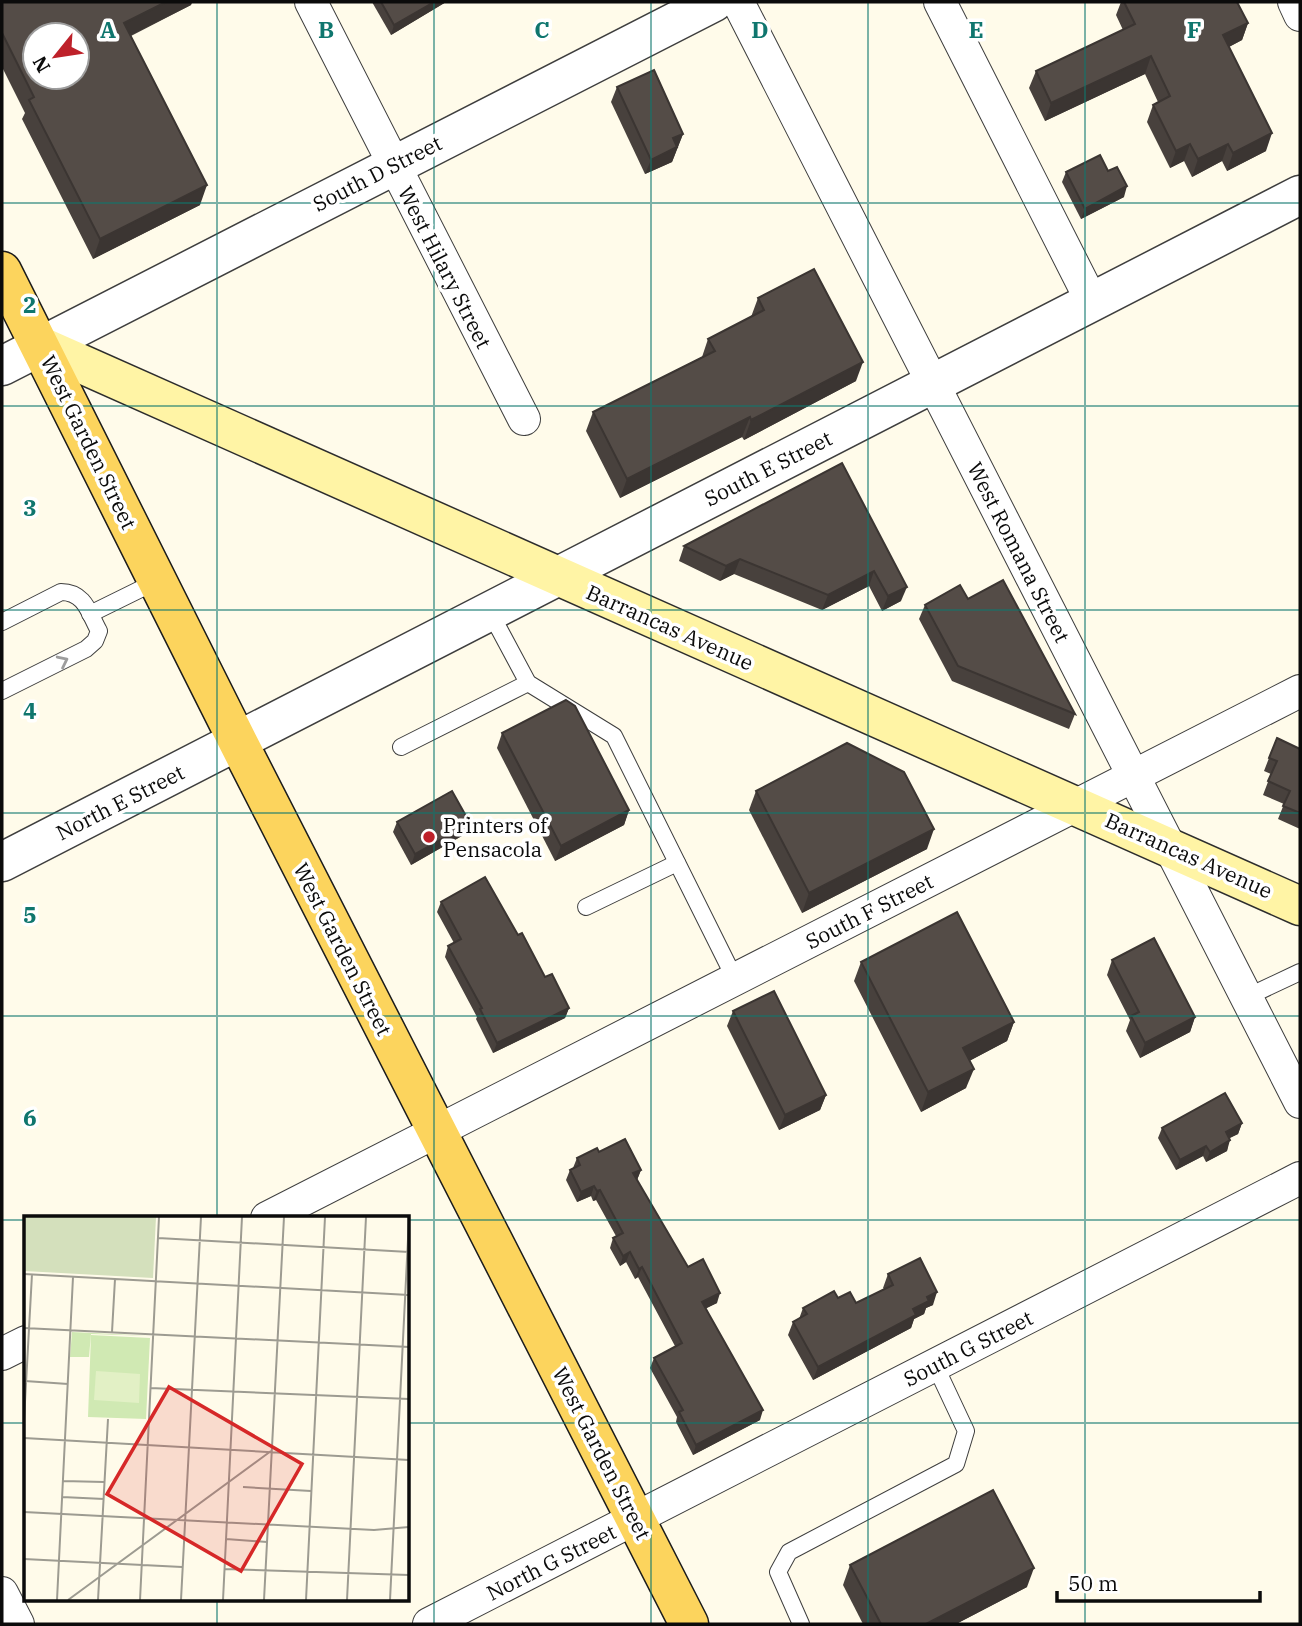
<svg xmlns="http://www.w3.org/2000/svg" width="1302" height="1626" font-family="'IBM Plex Serif',serif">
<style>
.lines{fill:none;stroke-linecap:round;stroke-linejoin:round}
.service-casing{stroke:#3e3e3e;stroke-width:18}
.minor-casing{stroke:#3e3e3e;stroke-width:34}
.tertiary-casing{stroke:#3e3e3e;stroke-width:41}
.secondary-casing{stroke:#2d2d2d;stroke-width:41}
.primary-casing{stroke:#1c1c1c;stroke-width:41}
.service{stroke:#fff;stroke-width:16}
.minor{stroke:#fff;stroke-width:32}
.tertiary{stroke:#fff;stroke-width:38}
.secondary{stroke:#fff4a5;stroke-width:38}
.primary{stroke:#fcd45d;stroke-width:38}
.wall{fill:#48413d}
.shaded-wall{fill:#3b3532}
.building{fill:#544c47;stroke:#3b3532;stroke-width:2;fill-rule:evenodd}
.oneway{stroke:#9d9d9d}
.grid{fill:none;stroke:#0f766e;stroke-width:2;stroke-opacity:0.55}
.poi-dot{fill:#be212a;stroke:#fff;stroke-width:2.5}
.labels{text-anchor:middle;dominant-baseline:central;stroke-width:7;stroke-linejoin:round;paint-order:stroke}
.street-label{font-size:21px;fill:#0b0b0b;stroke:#fff}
.poi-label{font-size:21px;fill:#0b0b0b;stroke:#fff;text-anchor:start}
.inset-road{fill:none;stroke:#9d9b91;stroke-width:2}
.view{fill:#d62828;fill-opacity:0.15;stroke:#d62828;stroke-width:3.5}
.inset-edge{fill:none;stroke:#0b0b0b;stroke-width:3.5}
.grid-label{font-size:23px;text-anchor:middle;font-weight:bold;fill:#0f766e;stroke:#fff;stroke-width:7;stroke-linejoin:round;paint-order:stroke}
</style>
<rect width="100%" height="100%" fill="#fffbea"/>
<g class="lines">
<g class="service-casing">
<g id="service">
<path d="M490,612L528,683L614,736L735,979"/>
<path d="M90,614L157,581"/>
<path d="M2,622L61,592C85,592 89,613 99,631L95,641L86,649L2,691"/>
<path d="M401,747L528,683"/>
<path d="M586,907L677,863"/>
<path d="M1247,997L1300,972"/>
<path d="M801,1624L778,1572L789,1552L956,1464L966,1431L935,1365"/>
</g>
</g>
<g class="minor-casing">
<g id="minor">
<path d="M311,2L524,419"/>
<path d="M738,2L1300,1102"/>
<path d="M940,2L1092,302"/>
<path d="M1294,2L1300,15"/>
<path d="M267,1218L1300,691"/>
<path d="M2,1354L26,1342"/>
<path d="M2,1593L18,1624"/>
<path d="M429,1624L1300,1178"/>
</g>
</g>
<g class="tertiary-casing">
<g id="tertiary">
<path d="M2,366L714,2"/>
<path d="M2,862C435,641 867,417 1300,195"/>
</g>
</g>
<g class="secondary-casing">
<path id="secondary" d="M41,346L1300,906"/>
</g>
<g class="primary-casing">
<path id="primary" d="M2,271L238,742L689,1624"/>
</g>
<use href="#service" class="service"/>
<use href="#minor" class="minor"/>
<use href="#tertiary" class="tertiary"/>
<use href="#secondary" class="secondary"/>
<use href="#primary" class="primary"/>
</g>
<g class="wall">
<path d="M2,2H192L191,5L131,36L200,205L93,259L22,119L25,113L2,67Z"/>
<path d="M372,2H446L391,35Z"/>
<path d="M1121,2H1237L1248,23L1242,40L1229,47L1266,151L1227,171L1222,161L1192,177L1184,161L1170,168L1147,122L1153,105L1158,102L1145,74L1045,121L1029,88L1036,71L1123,30L1116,15Z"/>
<path d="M617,87L683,134L672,162L645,174L611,102Z"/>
<path d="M1108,171L1124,197L1081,219L1062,182L1066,172Z"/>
<path d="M758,298L856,381L744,440L742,437L620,498L586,431L593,412L702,357L708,339L751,317Z"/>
<path d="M842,463L901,601L882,611L869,586L822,610L734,574L720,581L679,561L684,546Z"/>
<path d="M968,599L1075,714L1069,729L952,681L919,619L925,605Z"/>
<path d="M502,733L629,810L624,825L555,861L497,748Z"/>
<path d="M1300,749V829L1278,819L1284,804L1263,795L1271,774L1264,771L1269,758Z"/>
<path d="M756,791L927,849L802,913L749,810Z"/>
<path d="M397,822L470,823L467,833L411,865L393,832Z"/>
<path d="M441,902L518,935L545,977L569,1008L565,1018L493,1053L476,1019L477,1017L445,957L448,946L454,943L437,912Z"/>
<path d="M1112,960L1195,1017L1190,1032L1140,1058L1126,1031L1130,1020L1107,975Z"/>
<path d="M861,962L1014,1022L1007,1041L969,1061L966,1088L921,1112L854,981Z"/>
<path d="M733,1011L826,1095L820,1110L779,1130L727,1026Z"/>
<path d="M1242,1123L1238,1134L1229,1138L1227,1151L1206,1162L1203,1156L1176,1170L1158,1138L1162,1128Z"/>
<path d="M599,1152L641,1170L637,1180L688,1267L717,1303L706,1308L760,1420L693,1455L676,1422L677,1417L650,1368L654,1358L675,1346L638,1277L635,1279L626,1262L620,1266L610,1248L613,1238L616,1236L596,1200L593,1201L591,1196L577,1202L566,1180L570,1170L573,1168L577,1158Z"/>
<path d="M888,1274L933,1305L926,1308L924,1314L914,1319L911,1328L813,1380L788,1335L793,1322L799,1319L803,1308L838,1298L856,1303L884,1289L883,1288Z"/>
<path d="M850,1565L1027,1587L956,1624H863L843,1585Z"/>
</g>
<g class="shaded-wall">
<path d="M166,2H192L191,5L117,42L124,23Z"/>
<path d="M434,2H446L391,35L394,25Z"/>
<path d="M1248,23L1242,40L1217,53L1223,35Z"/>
<path d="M1151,56L1145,74L1045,121L1051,103Z"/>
<path d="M1272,133L1266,151L1227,171L1233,153Z"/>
<path d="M683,134L672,162L645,174L651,160L673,138Z"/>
<path d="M1190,144L1184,161L1170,168L1176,151Z"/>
<path d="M1228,144L1222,161L1192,177L1198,159Z"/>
<path d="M207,185L200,205L93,259L100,239Z"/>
<path d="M1127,186L1124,197L1081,219L1085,209Z"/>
<path d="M863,362L856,381L744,440L751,420Z"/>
<path d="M750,417L742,437L620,498L627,479Z"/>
<path d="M740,559L734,574L720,581L726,566Z"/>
<path d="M874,571L869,586L822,610L828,595Z"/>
<path d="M907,587L901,601L882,611L888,596Z"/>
<path d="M629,810L624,825L555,861L561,846Z"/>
<path d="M470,823L467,833L411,865L415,854Z"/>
<path d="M934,829L927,849L802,913L809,893Z"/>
<path d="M569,1008L565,1018L493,1053L497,1043Z"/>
<path d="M1195,1017L1190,1032L1140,1058L1145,1043Z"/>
<path d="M1014,1022L1007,1041L956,1068L963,1048Z"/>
<path d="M974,1069L966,1088L921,1112L928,1092Z"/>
<path d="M826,1095L820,1110L779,1130L785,1115Z"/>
<path d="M1242,1123L1238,1134L1222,1142L1226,1132Z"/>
<path d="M1230,1140L1227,1151L1206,1162L1210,1152Z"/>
<path d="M1206,1146L1203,1156L1176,1170L1180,1160Z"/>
<path d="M641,1170L637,1180L633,1173Z"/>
<path d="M594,1186L591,1196L577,1202L581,1192Z"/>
<path d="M600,1190L596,1200L593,1201L597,1191Z"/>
<path d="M630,1252L626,1262L620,1266L623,1256Z"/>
<path d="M642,1267L638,1277L635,1279L639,1269Z"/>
<path d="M937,1292L933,1305L926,1308L924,1314L914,1319L911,1328L813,1380L818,1367L913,1309L927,1297Z"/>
<path d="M720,1293L717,1303L699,1312L702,1302Z"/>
<path d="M763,1410L760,1420L693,1455L696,1445Z"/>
<path d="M1034,1568L1027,1587L956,1624H926Z"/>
</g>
<g class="building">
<path d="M2,2H166L124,23L207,185L100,239L29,100L34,97L2,33ZM35,35H77V77H35Z"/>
<path d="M381,2H434L394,25Z"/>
<path d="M1124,2H1237L1248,23L1223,35L1272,133L1233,153L1228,144L1198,159L1190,144L1176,151L1153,105L1170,96L1151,56L1051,103L1036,71L1135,24Z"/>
<path d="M654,70L683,134L673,138L677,147L651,160L617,87Z"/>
<path d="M1100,155L1108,171L1117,167L1127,186L1085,209L1066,172Z"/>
<path d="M814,269L863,362L751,420L750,417L627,479L593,412L715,351L708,339L764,310L758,298Z"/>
<path d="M842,463L907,587L888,596L874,571L828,595L740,559L726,566L684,546Z"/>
<path d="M1003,580L1075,714L958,666L925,605L960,585L968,599Z"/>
<path d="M566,700L575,706L629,810L561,846L502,733Z"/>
<path d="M1277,738L1300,749V813L1283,806L1290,791L1268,781L1277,761L1269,758Z"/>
<path d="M847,743L904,772L934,829L809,893L756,791Z"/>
<path d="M452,791L470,823L415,854L397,822Z"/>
<path d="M485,877L518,935L522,933L545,977L552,974L569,1008L497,1043L480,1009L482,1008L448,946L461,939L441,902Z"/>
<path d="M957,912L1014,1022L963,1048L974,1069L928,1092L861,962Z"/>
<path d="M1154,938L1195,1017L1145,1043L1131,1016L1139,1012L1112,960Z"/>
<path d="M774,991L826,1095L785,1115L733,1011Z"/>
<path d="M1225,1093L1242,1123L1226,1132L1230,1140L1210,1152L1206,1146L1180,1160L1162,1128Z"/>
<path d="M625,1139L641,1170L633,1173L688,1267L703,1259L720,1293L702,1302L763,1410L696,1445L679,1412L683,1410L654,1358L682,1343L642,1267L639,1269L630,1252L623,1256L613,1238L623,1233L600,1190L597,1191L594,1186L581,1192L570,1170L580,1165L577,1158L597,1148L599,1152Z"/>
<path d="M920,1258L937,1292L927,1297L929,1301L913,1309L916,1315L818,1367L793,1322L807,1314L803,1308L834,1291L838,1298L850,1292L856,1303L893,1285L888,1274Z"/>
<path d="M993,1490L1034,1568L926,1624H881L850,1565Z"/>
</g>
<defs><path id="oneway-chevron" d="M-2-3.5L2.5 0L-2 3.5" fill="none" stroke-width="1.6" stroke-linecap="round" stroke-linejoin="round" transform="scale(1.75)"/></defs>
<use class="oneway" href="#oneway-chevron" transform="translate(63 661) rotate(-26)"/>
<path class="grid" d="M217,2V1218M434,2V1624M651,2V1624M868,2V1624M1085,2V1624M2,203H1300M2,406H1300M2,610H1300M2,813H1300M2,1016H1300M2,1220H26M408,1220H1300M2,1423H26M408,1423H1300M217,1600V1624"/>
<circle class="poi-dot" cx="429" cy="837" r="7"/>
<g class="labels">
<g class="street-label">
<text transform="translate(377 173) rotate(-27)">South D Street</text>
<text transform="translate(445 267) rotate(63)">West Hilary Street</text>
<text transform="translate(89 442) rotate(64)">West Garden Street</text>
<text transform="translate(768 468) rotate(-27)">South E Street</text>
<text transform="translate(1019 552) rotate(63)">West Romana Street</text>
<text transform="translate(670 627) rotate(24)">Barrancas Avenue</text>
<text transform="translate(120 802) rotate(-27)">North E Street</text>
<text transform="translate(1189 855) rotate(24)">Barrancas Avenue</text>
<text transform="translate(869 911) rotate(-27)">South F Street</text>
<text transform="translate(343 949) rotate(63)">West Garden Street</text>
<text transform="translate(968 1348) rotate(-27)">South G Street</text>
<text transform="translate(602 1453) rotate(63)">West Garden Street</text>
<text transform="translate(551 1562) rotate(-27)">North G Street</text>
</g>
<g class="poi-label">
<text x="443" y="825">Printers of<tspan x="443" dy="24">Pensacola</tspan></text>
</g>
</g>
<g transform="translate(24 1216)">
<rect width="385" height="385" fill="#fffbea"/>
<path d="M48,116L128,120L67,118L65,141H46ZM67,119L126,122L122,203L64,201Z" fill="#d0e9b3"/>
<path d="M0,1H132L129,62L0,55Z" fill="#d4e0bc"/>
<path d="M72,155L116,158L115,187L70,184Z" fill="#e2f0c5"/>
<path class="inset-road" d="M134,22L385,36M0,58L385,79M0,112L385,131M88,116L91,63M1,165L44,168M126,172L385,183M0,204L8,58M0,222L385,244M39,265L80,266M219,271L287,275M38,281L80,283M0,296L350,314L385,311M202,323L243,326M0,343L158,351M200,353L385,359M33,384L49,61M44,384L247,235M74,384L84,203M116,384L135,1M157,384L177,1M199,384L218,1M240,384L260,1M282,384L301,1M323,384L342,1M366,384L385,3"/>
<path class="view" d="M145,171L278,248L217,355L83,278Z"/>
<rect width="385" height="385" class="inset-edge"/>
</g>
<g class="grid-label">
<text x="108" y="38">A</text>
<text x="326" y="38">B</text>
<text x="542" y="38">C</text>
<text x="760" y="38">D</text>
<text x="976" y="38">E</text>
<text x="1194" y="38">F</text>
<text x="30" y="313">2</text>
<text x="30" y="516">3</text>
<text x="30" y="719">4</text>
<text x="30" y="923">5</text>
<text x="30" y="1126">6</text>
</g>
<rect width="1302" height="1626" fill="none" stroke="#0b0b0b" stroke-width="7"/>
<g transform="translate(56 56) rotate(240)"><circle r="33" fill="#ffffff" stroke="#9d9d9d" stroke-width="2"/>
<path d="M0-5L12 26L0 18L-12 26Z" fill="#be212a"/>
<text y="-10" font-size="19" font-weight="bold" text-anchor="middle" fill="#0b0b0b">N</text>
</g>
<path d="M1057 1591v10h203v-10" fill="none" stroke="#0b0b0b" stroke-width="3.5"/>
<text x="1068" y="1591" font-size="21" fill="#0b0b0b" stroke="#ffffff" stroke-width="5" paint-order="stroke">50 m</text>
</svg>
